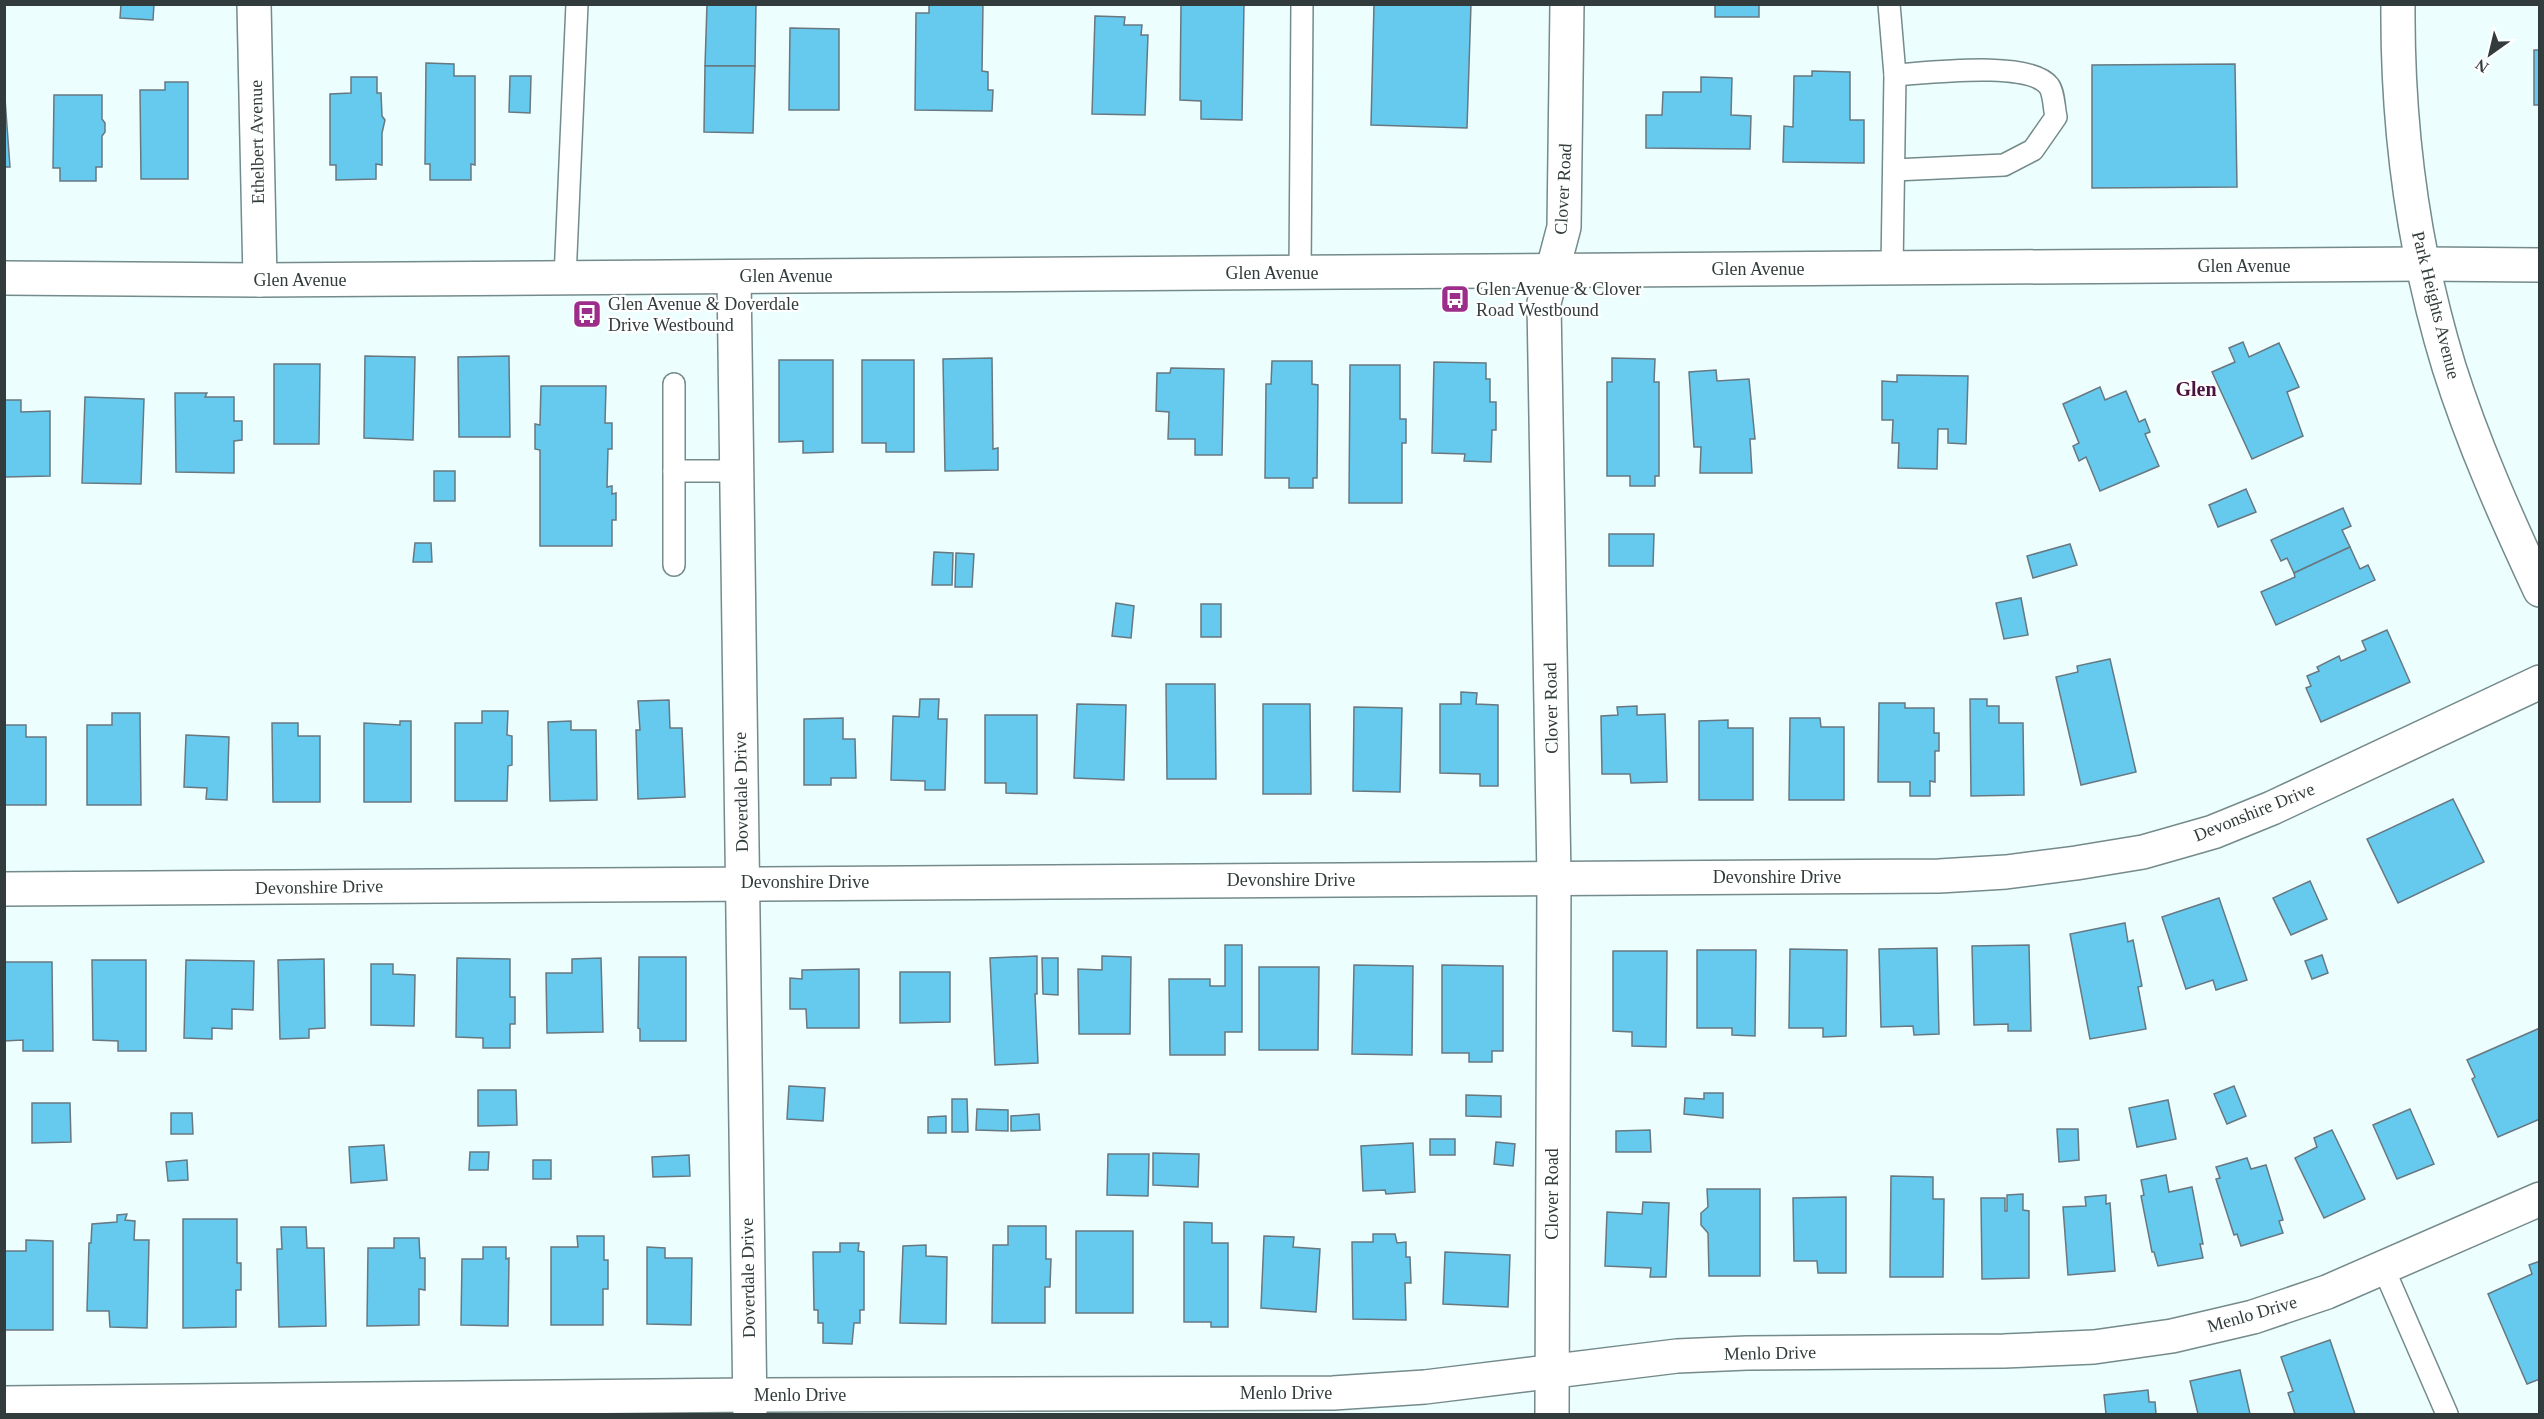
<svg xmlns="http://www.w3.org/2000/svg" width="2544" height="1419" font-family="'Times New Roman',serif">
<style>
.building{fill:#66caef;stroke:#677880;stroke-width:1.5}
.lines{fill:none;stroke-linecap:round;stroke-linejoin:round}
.service-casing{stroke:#758a8a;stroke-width:24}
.minor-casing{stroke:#758a8a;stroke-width:36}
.tertiary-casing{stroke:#758a8a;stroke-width:36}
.secondary-casing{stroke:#758a8a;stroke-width:36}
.service{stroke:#fff;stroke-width:21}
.minor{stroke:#fff;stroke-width:33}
.tertiary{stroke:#fff;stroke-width:33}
.secondary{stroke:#fff;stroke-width:33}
.labels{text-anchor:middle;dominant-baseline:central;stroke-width:4.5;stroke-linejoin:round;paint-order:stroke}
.street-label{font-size:18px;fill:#333c3c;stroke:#fff}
.poi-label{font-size:18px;fill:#333c3c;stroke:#fff;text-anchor:start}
.neighbourhood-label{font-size:20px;font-weight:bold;fill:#491440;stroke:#fff}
</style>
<rect width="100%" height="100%" fill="#ecfefe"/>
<g class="building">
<path d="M121,4H154L153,20L120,18Z"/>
<path d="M707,4H756L755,66H705Z"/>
<path d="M929,4H983L982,71L988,72V90H993L992,111L915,110L916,13H929Z"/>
<path d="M1181,4H1244L1242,120L1201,119V101L1180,100Z"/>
<path d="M1374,4H1471L1467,128L1371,125Z"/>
<rect x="1715" y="4" width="44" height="13"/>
<path d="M1095,16L1125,17L1124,25H1142L1141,35H1148L1145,115L1092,114Z"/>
<path d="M790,28L839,29V110H789Z"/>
<rect x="2534" y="50" width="6" height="55"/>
<path d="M426,63L454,64V76H475V165L471,164V180H430V164H425Z"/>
<path d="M2235,64L2237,187L2092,188V65Z"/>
<path d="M705,66H755L753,133L704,132Z"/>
<path d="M1812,71L1850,72V120H1864V163L1783,162L1784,126L1793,127L1794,76H1812Z"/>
<path d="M510,76H531L530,113L509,112Z"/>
<path d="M351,77H377V93H381L382,116L385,120L382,133V165L376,164V179L336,180V165H330V94L351,93Z"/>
<path d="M1701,77L1732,78L1731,115L1751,116L1750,149L1646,148V115H1662L1663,92H1701Z"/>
<path d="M165,82H188V179H141L140,90H165Z"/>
<path d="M4,85L10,167H4Z"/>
<path d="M54,95H102V119L105,123V132L102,136V167H96V181H60V168H53Z"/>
<path d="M2243,342L2249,357L2279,343L2299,387L2287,392L2303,436L2252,459L2212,372L2235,362L2229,348Z"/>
<path d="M365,356L415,357L413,440L364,438Z"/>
<path d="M509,356L510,437H459L458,357Z"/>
<path d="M992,358L993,449L998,448V470L945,471L943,359Z"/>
<path d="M1612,358L1655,359L1654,382H1659V476H1655V486H1630V476H1607V382H1612Z"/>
<path d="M779,360H833V452L803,453V441L779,442Z"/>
<path d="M862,360H914V452H886V443H862Z"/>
<path d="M1272,361H1312V384L1318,385L1317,478H1313V488H1289V478H1265L1266,384H1271Z"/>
<path d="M1434,362L1486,363V379H1490V402H1496V430H1492L1491,462L1464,461L1465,454L1432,453Z"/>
<path d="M274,364H320L319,444H274Z"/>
<path d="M1350,365H1400V419H1406V443H1402V503H1349Z"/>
<path d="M1171,368L1224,369L1222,455H1195V439H1168L1169,412L1156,411L1157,373H1170Z"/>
<path d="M1716,370L1717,381L1749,379L1755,439H1750L1752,473H1700L1701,447H1694L1689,372Z"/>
<path d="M1897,375L1968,376L1966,444L1948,443V429H1938L1937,469L1898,468L1899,443H1892L1893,420H1882V381L1897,382Z"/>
<path d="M541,386H606L605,423H612V449H608L607,487L612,486V494L616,493V520H612V546H540V450L535,449V424L540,425Z"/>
<path d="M2100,387L2105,400L2126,391L2139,422L2145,419L2150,432L2145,434L2159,466L2100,491L2086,457L2079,461L2073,446L2079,443L2063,404Z"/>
<path d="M175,393H207L205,397H234V421H242V440L234,441V473L176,472Z"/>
<path d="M85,397L144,399L141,484L82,483Z"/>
<path d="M4,400H21V412L50,411V476L4,477Z"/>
<rect x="434" y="471" width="21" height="30"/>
<path d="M2246,489L2256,512L2218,527L2209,505Z"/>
<path d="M2343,508L2351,526L2342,530L2350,547L2294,573L2287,558L2281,561L2271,540Z"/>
<path d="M1609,534H1654L1653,566H1609Z"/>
<path d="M415,543H431L432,562H413Z"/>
<path d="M2070,544L2077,565L2033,578L2027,556Z"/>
<path d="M2350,547L2360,569L2368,565L2375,580L2276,625L2261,592L2295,577L2294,573Z"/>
<path d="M934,552L953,553L952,585H932Z"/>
<path d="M956,553L974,554L972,587H955Z"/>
<path d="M2021,598L2028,635L2004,639L1996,603Z"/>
<path d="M1116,603L1134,606L1131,638L1112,636Z"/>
<rect x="1201" y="604" width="20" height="33"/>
<path d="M2387,630L2410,682L2321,722L2306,688L2311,686L2307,676L2319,671L2317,667L2339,656L2341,661L2366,650L2362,641Z"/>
<path d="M2110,659L2136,772L2081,785L2056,677L2078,672L2077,666Z"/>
<path d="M1166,684H1215L1216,779H1167Z"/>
<path d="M1461,692L1477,693L1476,704L1498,705V786H1480V774L1440,773V704H1461Z"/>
<path d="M920,699H939L938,719H947L945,790H925V781L891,780L893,716L919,717Z"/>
<path d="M1970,699H1987V706H1999V723H2023L2024,795L1971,796Z"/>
<path d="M669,700L670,728H682L685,797L638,799L636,730H640L638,701Z"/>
<path d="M1879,703H1905V708H1934V733H1939V751H1935V782L1930,781V796H1910V782H1878Z"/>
<path d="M1077,704L1126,705L1124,780L1074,778Z"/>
<path d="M1263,704H1310L1311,794H1263Z"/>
<path d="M1637,706V715L1665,714L1667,782L1631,783L1630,774H1602L1601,716L1618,715L1617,707Z"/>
<path d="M1354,707L1402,708L1400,792L1353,791Z"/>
<path d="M482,711H508L507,735L512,736V765L508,766L507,801H455V723H482Z"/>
<path d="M112,713H140L141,805H87V725H112Z"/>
<path d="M985,715H1037V794L1006,793V783H985Z"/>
<path d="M843,718V739H855L856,778H831V785H804V719Z"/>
<path d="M1790,718H1820L1821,727H1844V800H1789Z"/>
<path d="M1728,720V728H1753V800H1699V721Z"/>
<path d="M400,721H411V802H364V723L400,725Z"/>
<path d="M571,721V730H596L597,800L550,801L548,722Z"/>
<path d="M272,723H298V736H320V802H273Z"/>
<path d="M4,725H26V737H46V805H4Z"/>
<path d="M186,735L229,737L227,800L206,799L207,788L184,787Z"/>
<path d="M2453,799L2484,862L2398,903L2367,839Z"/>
<path d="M2310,881L2327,919L2291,935L2273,898Z"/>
<path d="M2219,898L2247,980L2216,990L2213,980L2186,989L2162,917Z"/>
<path d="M2125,923L2128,942L2133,940L2142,986L2138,987L2146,1029L2090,1039L2070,934Z"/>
<path d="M1225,945H1242V1032H1225V1055H1170L1169,979H1210V986H1225Z"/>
<path d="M2029,945L2031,1031H2008V1024L1974,1025L1972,946Z"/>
<path d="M1937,948L1939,1034L1914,1035L1913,1026L1881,1027L1879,949Z"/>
<path d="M1790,949L1847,950L1846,1036L1823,1037V1028H1789Z"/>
<path d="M1697,950H1756L1755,1036L1732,1035V1028H1697Z"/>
<path d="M1613,951H1667L1666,1047L1632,1046V1032L1613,1031Z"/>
<path d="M2322,955L2328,973L2312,979L2305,961Z"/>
<path d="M1037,956V994H1035L1038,1063L995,1065L990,958Z"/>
<path d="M1102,956L1131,957L1130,1034H1079L1078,969L1102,970Z"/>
<path d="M639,957H686V1041H640V1029L638,1028Z"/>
<path d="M457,958L510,959V997H515V1024H510V1048H483V1038L456,1037Z"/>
<path d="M601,958L603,1032L547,1033L546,973H572V959Z"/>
<path d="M1042,958H1058V995L1043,994Z"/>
<path d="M324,959L325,1028L309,1029V1038L280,1039L278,960Z"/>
<path d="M92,960H146V1051H118V1041L93,1040Z"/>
<path d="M186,960L254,961L253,1010L232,1009V1029L212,1028V1039L184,1038Z"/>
<path d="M4,962H52L53,1051H23V1040L4,1041Z"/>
<path d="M371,964H393V974L415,975L414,1026L371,1025Z"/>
<path d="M1354,965L1413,966L1412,1055L1352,1054Z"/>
<path d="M1442,965L1503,966V1051H1492V1062H1469V1053H1442Z"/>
<path d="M1259,967H1319L1318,1050H1259Z"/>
<path d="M859,969V1028H807L806,1009H790V978L802,979V970Z"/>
<path d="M900,972H950V1022L900,1023Z"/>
<path d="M2540,1028V1119L2498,1137L2472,1079L2475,1077L2467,1060Z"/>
<path d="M789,1086L825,1088L823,1121L787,1119Z"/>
<path d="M2234,1086L2246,1116L2227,1124L2214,1094Z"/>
<path d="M478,1090H516L517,1125L478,1126Z"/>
<path d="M1704,1093H1723V1118L1684,1114L1685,1098L1704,1099Z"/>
<path d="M1466,1095L1501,1096V1117L1466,1116Z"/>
<path d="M952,1099H967L968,1132H952Z"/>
<path d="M2168,1100L2176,1139L2137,1147L2129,1108Z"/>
<path d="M32,1103H70L71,1142L32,1143Z"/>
<path d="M977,1109L1008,1110V1131L976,1130Z"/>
<path d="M2410,1109L2434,1164L2397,1179L2373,1125Z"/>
<path d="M171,1113H192L193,1134H171Z"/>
<path d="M1039,1114L1040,1130L1011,1131V1116Z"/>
<path d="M946,1116V1133H928V1117Z"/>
<path d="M2057,1129H2078L2079,1160L2059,1162Z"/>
<path d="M2332,1130L2365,1199L2324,1218L2295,1158L2317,1147L2314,1138Z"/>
<path d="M1616,1131L1650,1130L1651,1152H1616Z"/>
<rect x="1430" y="1139" width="25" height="16"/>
<path d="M1496,1142L1515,1144L1513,1166L1494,1164Z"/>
<path d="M1413,1143L1415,1192L1386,1194L1385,1190L1363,1191L1361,1146Z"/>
<path d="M384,1145L387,1180L351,1183L349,1147Z"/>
<path d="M470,1152H489L488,1170H469Z"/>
<path d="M1153,1153L1199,1154L1198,1187L1153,1185Z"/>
<path d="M1108,1154H1149L1148,1196L1107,1195Z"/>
<path d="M689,1155L690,1176L653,1177L652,1157Z"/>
<path d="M2247,1158L2251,1169L2266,1165L2283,1220L2279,1221L2283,1233L2241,1246L2237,1234L2234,1235L2216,1179L2220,1178L2216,1167Z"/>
<path d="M187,1160L188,1180L168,1181L166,1162Z"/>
<rect x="533" y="1160" width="18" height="19"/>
<path d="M2166,1175L2169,1192L2192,1187L2203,1244H2200L2203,1258L2158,1266L2154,1252H2152L2141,1196L2144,1195L2141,1180Z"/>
<path d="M1891,1176L1933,1177V1199H1944L1943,1277H1890Z"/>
<path d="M1707,1189H1760V1276H1709L1708,1233L1701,1225V1213L1708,1207Z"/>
<path d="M2023,1194V1210L2029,1211V1278L1982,1279L1981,1198H2005V1211H2007V1195Z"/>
<path d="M2106,1195V1204L2110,1203L2115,1271L2068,1275L2063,1207L2086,1206L2085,1197Z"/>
<path d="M1846,1197V1273H1818L1817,1261H1794L1793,1198Z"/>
<path d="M1643,1202L1669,1203L1666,1277H1650L1651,1268L1605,1266L1607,1212L1642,1214Z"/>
<path d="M127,1214L125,1220L135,1221L134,1240H149L147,1328L110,1327L109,1311H87L89,1243H91L92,1224L117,1222V1215Z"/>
<path d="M183,1219H237V1263H241V1290H236V1327L183,1328Z"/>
<path d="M1184,1222L1212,1223V1243H1228V1327H1211V1322H1184Z"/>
<path d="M1008,1226H1046V1259H1051L1050,1287H1045V1323H992L993,1245H1008Z"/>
<path d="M281,1227H306L307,1248H324L326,1326L279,1327L277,1249H282Z"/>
<rect x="1076" y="1231" width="57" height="82"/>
<path d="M1373,1234H1395L1397,1243L1406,1242V1257H1410L1411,1283H1405L1406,1320L1353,1319L1352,1242H1373Z"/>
<path d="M577,1236H604V1260H608V1289H603V1325H551V1247H578Z"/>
<path d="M1264,1236L1294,1237L1293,1247L1320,1249L1316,1312L1261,1308Z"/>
<path d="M394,1238H419L420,1258H425V1290L419,1289V1325L367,1326L368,1248H394Z"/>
<path d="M26,1240L53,1241V1330H4V1251H26Z"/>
<path d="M840,1243H859L858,1251L864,1252V1310H860V1323H854L852,1344L823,1343V1323H818V1310H814L813,1252H840Z"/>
<path d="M926,1245V1256L947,1257L946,1324L900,1323L903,1246Z"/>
<path d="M483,1247H506V1259L509,1258L508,1326L461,1325L462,1259H483Z"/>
<path d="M647,1247L665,1248V1258H692L691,1325L647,1324Z"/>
<path d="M1445,1252L1510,1255L1508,1307L1443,1304Z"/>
<path d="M2540,1261V1379L2527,1384L2488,1294L2532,1274L2529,1265Z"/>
<path d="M2330,1340L2355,1414H2295L2288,1393L2293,1391L2281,1357Z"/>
<path d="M2240,1370L2250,1414H2198L2190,1381Z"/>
<path d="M2148,1390L2149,1402H2155L2156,1414H2106L2104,1395Z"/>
</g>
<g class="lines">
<g class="service-casing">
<g id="service">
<path d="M1889,4L1895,75L1892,268"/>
<path d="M1894,170L2004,165L2033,150L2056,117C2054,108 2054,93 2049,86C2029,60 1928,73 1895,75"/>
<path d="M1300,273L1302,4"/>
<path d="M565,278L577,4"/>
<path d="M674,471H737"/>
<path d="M674,565V384"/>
<path d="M2383,1267L2447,1414"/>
</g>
</g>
<g class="minor-casing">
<g id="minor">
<path d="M254,4L260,280"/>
<path d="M2422,264L2540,265"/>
<path d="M734,277L750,1414"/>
<path d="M4,889L1939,876L2006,872L2076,863L2143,852L2213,832L2272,808L2540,682"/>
<path d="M4,1403L750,1395L1333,1393L1425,1387L1677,1356L1747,1353L2004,1351L2094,1347L2172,1336L2253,1317L2327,1292L2540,1199"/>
<path d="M1552,1414L1554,878L1544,303L1564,227L1567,4"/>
</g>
</g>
<g class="tertiary-casing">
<path id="tertiary" d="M4,278L260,280L2422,264"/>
</g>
<g class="secondary-casing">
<path id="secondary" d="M2398,4C2397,127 2413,249 2449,367C2473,443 2506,517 2540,590"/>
</g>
<use href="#service" class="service"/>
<use href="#minor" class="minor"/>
<use href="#tertiary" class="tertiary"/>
<use href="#secondary" class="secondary"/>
</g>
<defs>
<g id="bus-square" transform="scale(1.5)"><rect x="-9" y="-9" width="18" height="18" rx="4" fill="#9d2d8b" stroke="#fff"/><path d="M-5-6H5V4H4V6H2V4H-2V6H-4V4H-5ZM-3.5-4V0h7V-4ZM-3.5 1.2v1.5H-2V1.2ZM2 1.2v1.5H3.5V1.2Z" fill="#fff"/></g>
</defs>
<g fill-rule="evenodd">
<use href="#bus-square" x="1455" y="299"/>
<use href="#bus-square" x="587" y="314"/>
</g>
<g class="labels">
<g class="street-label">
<text transform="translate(257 142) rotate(-91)">Ethelbert Avenue</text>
<text transform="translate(1563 189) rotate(-87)">Clover Road</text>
<text x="2244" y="266">Glen Avenue</text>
<text x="1758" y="269">Glen Avenue</text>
<text x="1272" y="273">Glen Avenue</text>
<text x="786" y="276">Glen Avenue</text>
<text x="300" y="280">Glen Avenue</text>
<text transform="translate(2436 305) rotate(76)">Park Heights Avenue</text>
<text transform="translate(1551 708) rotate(-91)">Clover Road</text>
<text transform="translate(741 792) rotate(-91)">Doverdale Drive</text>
<text transform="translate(2254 812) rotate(-22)">Devonshire Drive</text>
<text x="1777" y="877">Devonshire Drive</text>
<text x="1291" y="880">Devonshire Drive</text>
<text x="805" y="882">Devonshire Drive</text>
<text transform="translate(319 887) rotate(-1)">Devonshire Drive</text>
<text transform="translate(1552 1194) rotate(-90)">Clover Road</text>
<text transform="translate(748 1278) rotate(-91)">Doverdale Drive</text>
<text transform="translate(2252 1314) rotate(-16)">Menlo Drive</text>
<text transform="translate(1770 1353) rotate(-1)">Menlo Drive</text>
<text x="1286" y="1393">Menlo Drive</text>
<text x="800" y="1395">Menlo Drive</text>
</g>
<g class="poi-label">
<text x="1476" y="289">Glen Avenue &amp; Clover<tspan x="1476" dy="21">Road Westbound</tspan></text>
<text x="608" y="304">Glen Avenue &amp; Doverdale<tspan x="608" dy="21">Drive Westbound</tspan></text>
</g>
<g class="neighbourhood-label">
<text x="2196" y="389">Glen</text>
</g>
</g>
<rect width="2544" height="1419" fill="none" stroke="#333c3c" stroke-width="12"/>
<g transform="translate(2490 54) rotate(214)" stroke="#ffffff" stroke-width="4.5" paint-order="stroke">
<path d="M0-4.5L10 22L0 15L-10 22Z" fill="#333c3c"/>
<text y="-9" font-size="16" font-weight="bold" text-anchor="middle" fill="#333c3c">N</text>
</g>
</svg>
